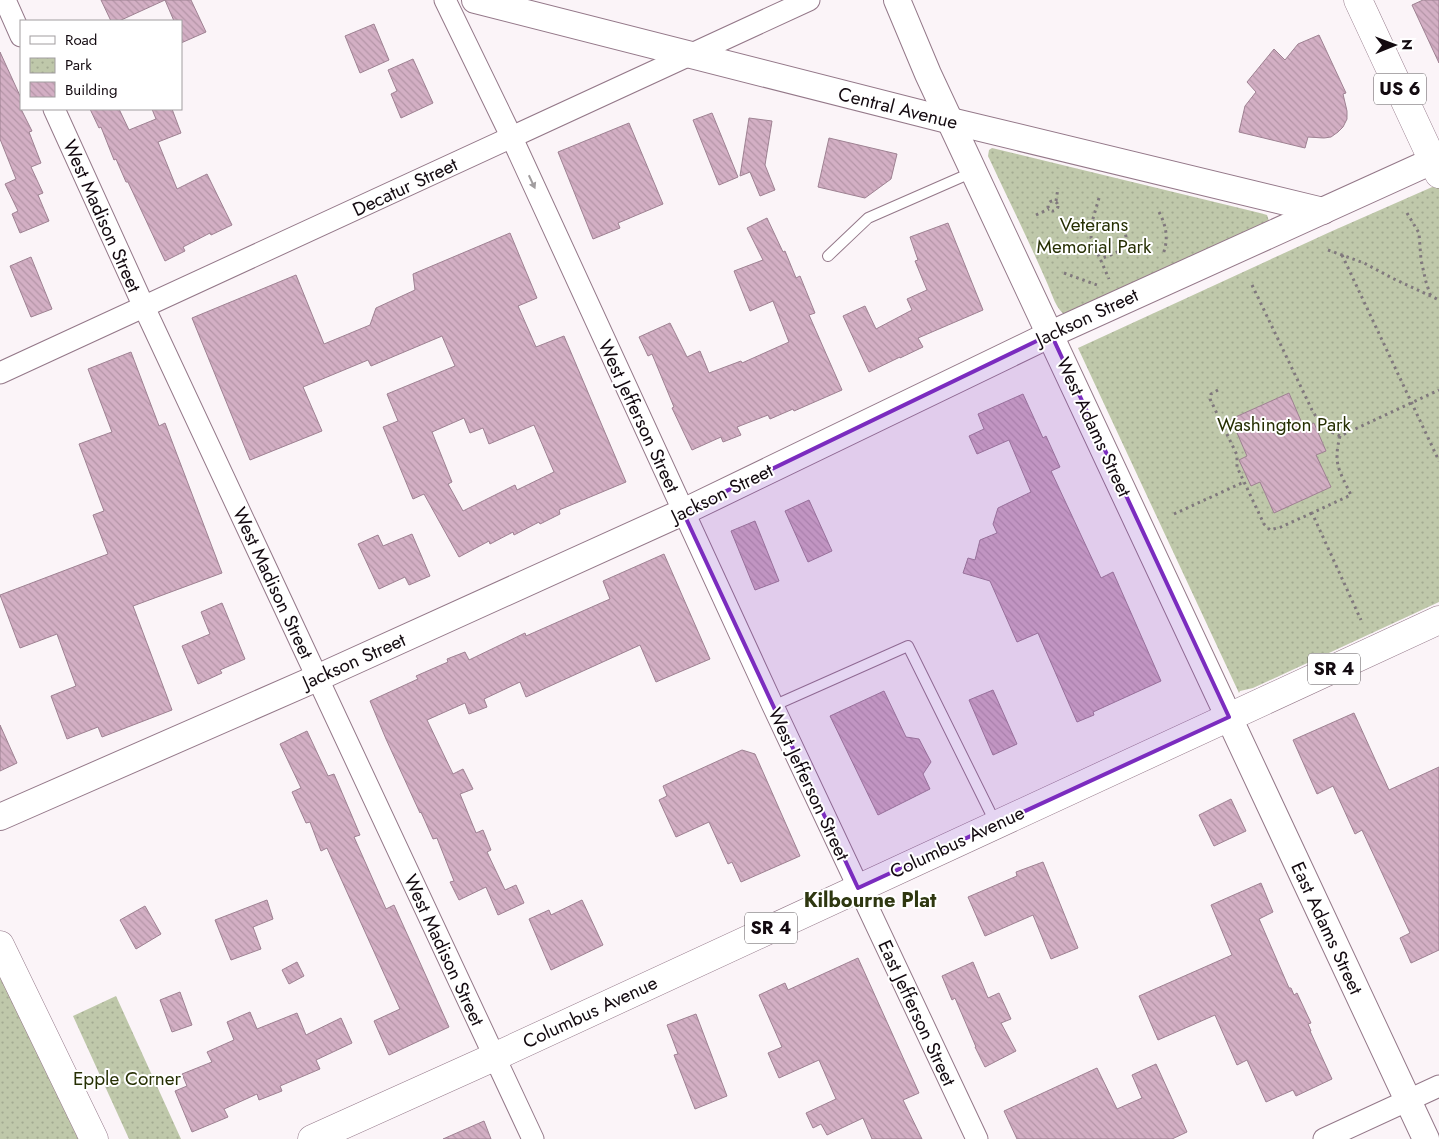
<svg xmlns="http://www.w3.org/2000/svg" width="1439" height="1139" font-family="Jost,sans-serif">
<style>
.park{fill:url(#park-dots)}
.building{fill:url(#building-back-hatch);stroke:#9e8192;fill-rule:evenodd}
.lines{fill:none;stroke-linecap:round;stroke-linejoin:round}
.service-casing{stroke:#947889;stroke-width:12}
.minor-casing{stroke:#947889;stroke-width:23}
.tertiary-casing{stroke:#947889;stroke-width:28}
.secondary-casing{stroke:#947889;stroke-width:29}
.primary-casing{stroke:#947889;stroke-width:29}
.path{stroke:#80787d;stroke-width:3;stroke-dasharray:2.5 4;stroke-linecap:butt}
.service{stroke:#fff;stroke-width:10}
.minor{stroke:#fff;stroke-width:21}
.tertiary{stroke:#fff;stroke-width:26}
.secondary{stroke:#fff;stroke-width:28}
.primary{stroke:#fff;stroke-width:28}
.oneway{fill:#a19d9f}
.marked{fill:#7b2cbf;fill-opacity:0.2;stroke:#7b2cbf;stroke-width:4;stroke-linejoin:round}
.labels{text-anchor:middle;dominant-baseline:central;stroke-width:4;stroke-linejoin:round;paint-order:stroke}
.shield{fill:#fff;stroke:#5a5458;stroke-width:1}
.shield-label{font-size:18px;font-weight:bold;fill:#130a10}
.street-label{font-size:19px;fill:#130a10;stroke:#fff}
.park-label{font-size:19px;fill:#273004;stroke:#fff}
.neighbourhood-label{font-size:20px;font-weight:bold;fill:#2e3710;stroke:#fff}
</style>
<defs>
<pattern id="park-dots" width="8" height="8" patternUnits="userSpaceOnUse" patternTransform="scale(1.25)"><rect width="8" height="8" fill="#bfc8aa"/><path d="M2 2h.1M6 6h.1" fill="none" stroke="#a3aa91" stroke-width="1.8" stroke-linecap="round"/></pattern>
<pattern id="building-back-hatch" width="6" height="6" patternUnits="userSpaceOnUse" patternTransform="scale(1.25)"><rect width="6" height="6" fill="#d3afc4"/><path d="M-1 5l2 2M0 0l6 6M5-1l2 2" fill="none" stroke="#b495a7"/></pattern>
</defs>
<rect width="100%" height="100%" fill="#fbf4f8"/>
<g class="park">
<path d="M992,148L1260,213L1267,215L1269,221L1065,315C1056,309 1052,294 1048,285C1029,241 1008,199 988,156L989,150Z"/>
<path d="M1439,184V602L1253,688L1240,691L1239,693L1078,348L1330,232Z"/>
<path d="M0,967L80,1139H0Z"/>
<path d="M116,996L181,1139H129L73,1016Z"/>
</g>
<g class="building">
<path d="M101,0H191L206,32L181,43V21H174L165,0L119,21H111Z"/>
<path d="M1423,0H1439V63L1412,5Z"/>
<path d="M374,24L389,60L360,73L345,36Z"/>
<path d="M1319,35L1346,93L1343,94L1347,111V119L1343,127L1338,132L1331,137L1324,138L1308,137L1305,148L1239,132L1245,106L1256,92L1247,82L1274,49L1285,60L1298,44Z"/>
<path d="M0,52L21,98V109L32,131L29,132L41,163L31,167L43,193L38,195L49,221L20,233L12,214L18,211L5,184L16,179L0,139Z"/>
<path d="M413,59L433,103L401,118L391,94L397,91L388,70Z"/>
<path d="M90,109H119L129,130L156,119L152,109H172L181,133L158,142L177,189L207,174L232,225L211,235L210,233L183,247L185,251L165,261L128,182H126L116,159L114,160L101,127L99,128Z"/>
<path d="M712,113L738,177L719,185L693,120Z"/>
<path d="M749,118L772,121L765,165L775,190L760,196L750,172L740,176Z"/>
<path d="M629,123L663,204L618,223L620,228L593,239L558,152Z"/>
<path d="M829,138L897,154L891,179L865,198L818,187Z"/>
<path d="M767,218L783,252L785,251L796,278L800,276L815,313L809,315L842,390L794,411L793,409L770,419L768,415L737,427L741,435L723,442L721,437L692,450L672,408L674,407L652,354L648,356L639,337L670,323L687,357L700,351L709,373L741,361L742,363L789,342L773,301L750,311L734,271L763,260L747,228Z"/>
<path d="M948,223L983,310L918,338L923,347L900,358V357L869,372L843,316L865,306L876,329L912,310L907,299L927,290L915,261L918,260L910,237Z"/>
<path d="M510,233L537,298L518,306L536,347L564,336L626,482L559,510L560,514L540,524L539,522L514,535L513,532L490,544L489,541L459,557L424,494L413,499L383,427L398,421L387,394L455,366L442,336L371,366L368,360L303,387L322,431L250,460L192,318L296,275L324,344L370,325L376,308L415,290L413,274ZM464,418L470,433L483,428L489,444L534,425L554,472L517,490L515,485L463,511L448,484L452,482L432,432Z"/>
<path d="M31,257L52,309L31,317L10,266Z"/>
<path d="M131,352L159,426L165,423L222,573L133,606L172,710L102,737L98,727L67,739L51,696L76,686L57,634L20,648L0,595L108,554L93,515L104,511L79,444L112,432L88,369Z"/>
<path d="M1289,393L1304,428L1314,423L1326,451L1316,455L1331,487L1274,513L1260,482L1251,486L1239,460L1247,456L1231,419Z"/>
<path d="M1023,394L1043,438L1046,436L1060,467L1051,471L1101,578L1113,572L1161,681L1093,712L1094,715L1077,722L1038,633L1017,642L990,581L963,573L968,558L975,560L980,540L997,533L993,524L998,508L1031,492L1009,440L977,454L969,436L984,429L978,414Z"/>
<path d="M809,500L832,551L808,562L785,511Z"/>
<path d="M755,521L779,581L755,590L731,531Z"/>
<path d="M412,534L430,576L409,585L405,577L379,589L358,544L378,535L383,546Z"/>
<path d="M664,554L710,659L656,682L640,645L526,697L520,682L484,699L487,707L469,714L465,703L427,720L453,774L463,769L473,789L460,794L476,833L483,830L491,850L487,852L505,890L516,885L524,903L498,915L486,887L459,900L450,882L454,881L437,838L433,839L421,812L420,813L386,739L370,701L418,679L416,676L448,662L447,659L465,652L469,660L525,633L526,636L610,599L603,581Z"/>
<path d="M222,603L245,659L220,670L222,673L198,684L182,646L210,634L201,612Z"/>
<path d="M993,690L1017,744L993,755L969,700Z"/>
<path d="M884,691L906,737L919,739L931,762L923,774L930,789L878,815L830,716Z"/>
<path d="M1354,713L1389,790L1439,767V950L1411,963L1400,938L1410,933L1362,830L1355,834L1333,786L1317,794L1293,740Z"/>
<path d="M0,725L17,763L0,771Z"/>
<path d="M307,731L328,776L334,774L349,809L360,835L354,837L386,909L394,905L449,1027L389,1055L374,1021L400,1009L327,848L321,851L310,822L306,823L292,792L301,788L280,744Z"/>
<path d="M742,750L755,754L800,856L741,882L732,862L728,864L709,822L676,837L659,800L667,796L663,786Z"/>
<path d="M1231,799L1246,831L1214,846L1199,815Z"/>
<path d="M1043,862L1078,948L1051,959L1033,915L985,936L968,897L1017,876L1016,872Z"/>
<path d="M1261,883L1273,912L1259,919L1289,988H1291L1294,995L1297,993L1311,1023L1308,1024L1311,1031H1310L1332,1079L1296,1096L1293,1090L1266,1102L1247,1060L1237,1065L1215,1015L1158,1040L1139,996L1232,955L1211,905Z"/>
<path d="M267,900L273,919L253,927L261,949L231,960L215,920Z"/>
<path d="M582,900L603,945L551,970L529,919L549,910L551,915Z"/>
<path d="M145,906L161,934L136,949L120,920Z"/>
<path d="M858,958L919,1093L903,1100L922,1139H872L863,1118L827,1135L821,1124L813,1128L806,1113L836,1099L819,1060L779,1078L768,1053L782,1047L759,995L785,983L788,990Z"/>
<path d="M297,962L304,976L289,984L282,970Z"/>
<path d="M973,962L988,998L999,993L1011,1019L1001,1023L1016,1051L985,1067L975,1047H976L955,998L952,1000L942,976Z"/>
<path d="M180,992L192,1025L172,1032L160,1000Z"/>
<path d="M250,1012L257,1029L297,1013L306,1035L341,1018L352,1043L316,1060L320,1069L280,1086L282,1091L259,1100L257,1094L224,1109L228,1117L192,1132L175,1091L187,1086L182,1074L212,1062L207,1052L234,1040L227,1022Z"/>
<path d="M696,1014L727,1096L695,1109L674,1055L678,1054L667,1025Z"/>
<path d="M1156,1064L1187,1132L1172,1139H1017L1004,1111L1097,1068L1117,1109L1142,1098L1132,1075Z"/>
<path d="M484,1121L491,1139H443Z"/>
</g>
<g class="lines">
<g class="service-casing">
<g id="service">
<path d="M828,256L868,218L973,172"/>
<path d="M773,706L908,646L996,824"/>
</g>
</g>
<g class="minor-casing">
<g id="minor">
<path d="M5,0L21,36"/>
<path d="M445,0L512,138L773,706L977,1139"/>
<path d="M54,109L144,307L533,1139"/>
<path d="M0,373L809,0"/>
<path d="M1324,1139L1439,1086"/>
</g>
</g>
<g class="tertiary-casing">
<g id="tertiary">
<path d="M475,0L951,121L1323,211"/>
<path d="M897,0L928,74L1426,1139"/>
<path d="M0,817L317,678L683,512L1051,334L1439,158"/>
</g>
</g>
<g class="secondary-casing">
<path id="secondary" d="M0,945L94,1139"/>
</g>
<g class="primary-casing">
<g id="primary">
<path d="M1358,0L1439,174"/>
<path d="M312,1139L494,1057L1439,620"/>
</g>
</g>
<g class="path">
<path d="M1099,198L1092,222L1091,238L1109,279"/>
<circle cx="1053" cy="206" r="5"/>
<path d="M1056,201L1058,188"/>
<path d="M1159,212C1166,225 1169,239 1163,254"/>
<path d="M1407,213L1419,233L1421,260L1426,282L1431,297"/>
<path d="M1036,215L1049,209"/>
<path d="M1092,222C1104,221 1124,221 1126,237C1126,241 1125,245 1122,248C1117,254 1107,256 1100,259"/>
<path d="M1328,250L1364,263L1394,279L1439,300"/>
<path d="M1342,255L1439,461"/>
<path d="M1064,273L1097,285"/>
<path d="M1252,285L1312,410C1321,425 1323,429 1340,436L1439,390"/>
<path d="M1218,390L1211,394L1210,399L1237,455V467L1264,524L1270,530L1281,527L1312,513"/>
<path d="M1340,436C1333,464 1339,470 1351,495L1312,513L1361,620"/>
<path d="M1174,514L1244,482"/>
</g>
<use href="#service" class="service"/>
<use href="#minor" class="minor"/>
<use href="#tertiary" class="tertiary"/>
<use href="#secondary" class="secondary"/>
<use href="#primary" class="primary"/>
</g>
<defs><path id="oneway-solid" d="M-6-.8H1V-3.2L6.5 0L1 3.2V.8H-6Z" transform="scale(1.25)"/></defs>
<use class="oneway" href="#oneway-solid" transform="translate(532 182) rotate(65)"/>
<path class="marked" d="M1051,334L1229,717L858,888L683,512Z"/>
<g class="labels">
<g class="shield">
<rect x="1374" y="73.5" width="52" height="31" rx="4"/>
<rect x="1308" y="653.5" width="52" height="31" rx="4"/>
<rect x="745" y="912.5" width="52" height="31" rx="4"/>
</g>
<g class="shield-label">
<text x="1400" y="89">US 6</text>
<text x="1334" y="669">SR 4</text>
<text x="771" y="928">SR 4</text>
</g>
<g class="street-label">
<text transform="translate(898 108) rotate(14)">Central Avenue</text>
<text transform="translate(405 187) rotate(-25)">Decatur Street</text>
<text transform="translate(102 216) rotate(66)">West Madison Street</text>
<text transform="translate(1087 317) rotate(-25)">Jackson Street</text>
<text transform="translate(639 416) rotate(65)">West Jefferson Street</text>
<text transform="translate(1094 427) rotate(65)">West Adams Street</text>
<text transform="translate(722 493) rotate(-26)">Jackson Street</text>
<text transform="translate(273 583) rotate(65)">West Madison Street</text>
<text transform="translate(354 661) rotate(-24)">Jackson Street</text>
<text transform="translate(809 784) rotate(65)">West Jefferson Street</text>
<text transform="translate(957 842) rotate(-25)">Columbus Avenue</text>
<text transform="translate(1327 928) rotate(65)">East Adams Street</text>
<text transform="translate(444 950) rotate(65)">West Madison Street</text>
<text transform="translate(590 1012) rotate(-25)">Columbus Avenue</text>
<text transform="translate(917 1013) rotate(65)">East Jefferson Street</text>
</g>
<g class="park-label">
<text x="1094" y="224">Veterans<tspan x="1094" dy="22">Memorial Park</tspan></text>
<text x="1284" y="424">Washington Park</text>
<text x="127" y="1078">Epple Corner</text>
</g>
<g class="neighbourhood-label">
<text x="870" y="900">Kilbourne Plat</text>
</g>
</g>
<rect x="20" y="20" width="162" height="90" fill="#ffffff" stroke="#a19d9f"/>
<rect x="30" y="36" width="25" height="8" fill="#ffffff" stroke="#a19d9f"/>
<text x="65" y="45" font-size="15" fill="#130a10">Road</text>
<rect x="30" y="58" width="25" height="15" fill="url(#park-dots)" stroke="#a19d9f"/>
<text x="65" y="70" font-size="15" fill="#130a10">Park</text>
<rect x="30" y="82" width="25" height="15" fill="url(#building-back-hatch)" stroke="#a19d9f"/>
<text x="65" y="95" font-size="15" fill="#130a10">Building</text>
<g transform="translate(1394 45) rotate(89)" stroke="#ffffff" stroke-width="4" paint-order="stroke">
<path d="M0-4L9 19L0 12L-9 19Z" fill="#130a10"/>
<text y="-8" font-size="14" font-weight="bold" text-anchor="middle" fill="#130a10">N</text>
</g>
</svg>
